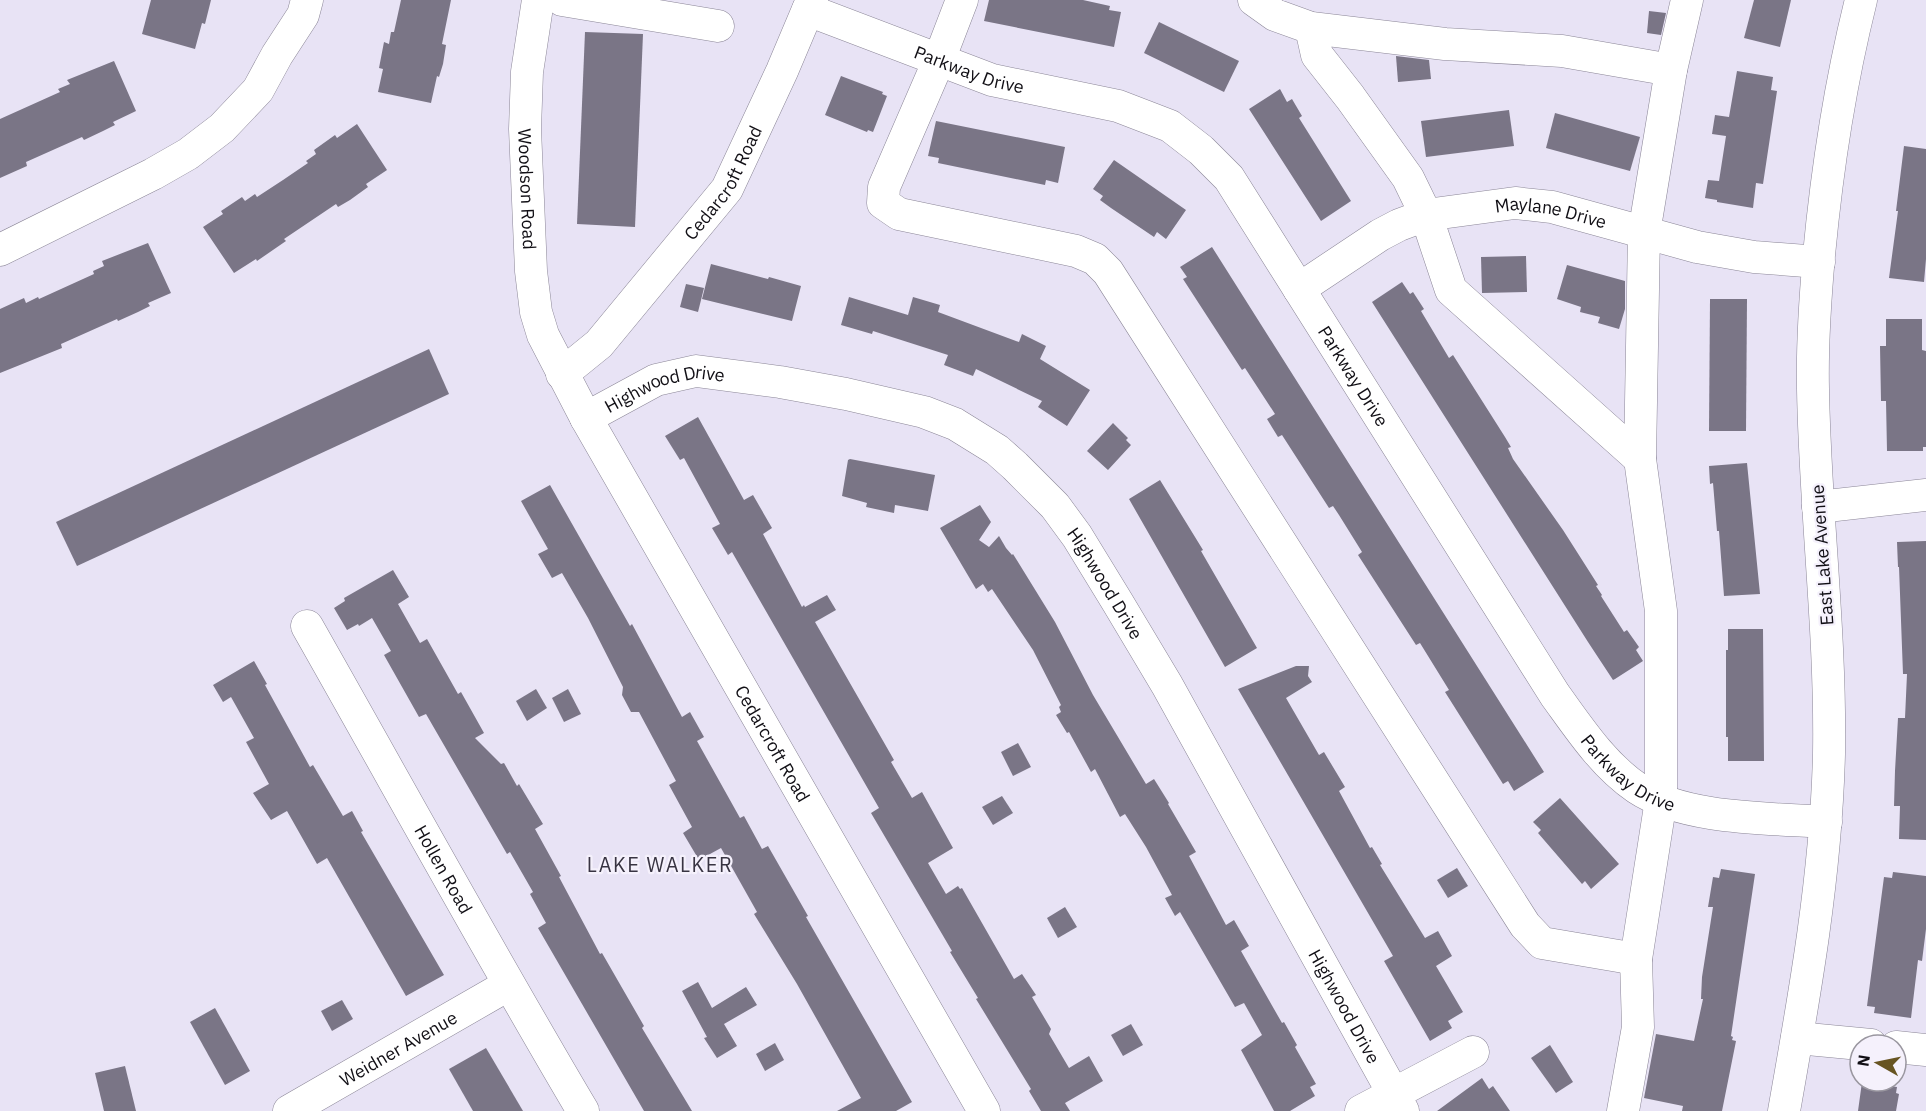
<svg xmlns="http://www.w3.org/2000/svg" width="1926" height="1111" font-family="'IBM Plex Sans',sans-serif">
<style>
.building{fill:#7a7586}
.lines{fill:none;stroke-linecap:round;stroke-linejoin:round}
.minor-casing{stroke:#8b8697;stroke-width:33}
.minor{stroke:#fff;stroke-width:32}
.labels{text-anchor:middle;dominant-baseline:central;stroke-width:4.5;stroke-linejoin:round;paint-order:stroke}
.street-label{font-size:18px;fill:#110f15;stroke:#f5f1fc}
.neighbourhood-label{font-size:20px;letter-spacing:1.5px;fill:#383442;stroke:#f5f1fc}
</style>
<rect width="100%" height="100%" fill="#e8e3f5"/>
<g class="building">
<path d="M151,0H211L205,24L202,23L195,49L142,34Z"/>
<path d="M401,0H451L442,44L446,45L443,64L439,77L437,76L431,103L378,92L383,69L379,68L384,42L389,44L391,32H394Z"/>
<path d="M989,0H1083L1110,6L1109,10L1121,12L1114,47L984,21Z"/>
<path d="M1754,0H1791L1780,47L1744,38Z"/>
<path d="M1649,11L1666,13L1661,35L1647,33Z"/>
<path d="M1159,22L1239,61L1224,92L1144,53Z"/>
<path d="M585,32L643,34L635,227L577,224Z"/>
<path d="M1396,56L1429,60L1431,79L1398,82Z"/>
<path d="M114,61L136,111L113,122L115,125L103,131L84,140L82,137L26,162L27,166L0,178V119L60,92L58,89L70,84L67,80Z"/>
<path d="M1737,71L1773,77L1771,90L1777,91L1763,184L1756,183L1753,208L1717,202V200L1705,198L1708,180L1719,181L1726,136L1712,134L1715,115L1729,117Z"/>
<path d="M841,76L883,92L882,94L887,96L873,132L868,130L867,132L825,115Z"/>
<path d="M1280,89L1287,102L1292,99L1302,116L1299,118L1351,201L1321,221L1249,109Z"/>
<path d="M1509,110L1514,146L1426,157L1421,121Z"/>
<path d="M1555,113L1640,137L1630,171L1546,148Z"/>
<path d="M936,121L1065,147L1058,183L1046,180L1045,185L938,163L939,158L928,156Z"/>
<path d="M357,124L387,170L366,184L368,187L350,200L338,207L336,204L284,239L286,241L257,261L256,259L234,273L203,227L223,214L221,211L242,197L245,201L255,194L257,197L283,180L308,163L306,161L316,154L314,150L335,135L337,138Z"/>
<path d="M1904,146L1926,149V259L1924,282L1889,278L1898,211H1896Z"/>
<path d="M1114,160L1186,210L1166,239L1157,232L1154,237L1111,208L1100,200L1103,196L1093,189Z"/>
<path d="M148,243L171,293L148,303L150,306L138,312L118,321L117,319L61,344L62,348L0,373V309L24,298L26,303L38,297L39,299L94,274L93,271L104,266L102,261Z"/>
<path d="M1212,247L1544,772L1514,791L1508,781L1503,784L1491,765L1445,692L1449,690L1420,643L1416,645L1358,555L1362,552L1339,515L1333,506L1329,508L1282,435L1278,437L1267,419L1275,414L1245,368L1242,370L1183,279L1187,277L1180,267Z"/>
<path d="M1526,256L1527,292L1482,293L1481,257Z"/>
<path d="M711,264L768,279L769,277L801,286L792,321L702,299Z"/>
<path d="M1567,265L1625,281V309L1619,329L1598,323L1600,317L1580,312L1581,307L1557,299Z"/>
<path d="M1402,282L1410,294L1413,292L1424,309L1421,311L1449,358L1453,355L1505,437L1511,447L1508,448L1513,459L1563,530L1598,585L1596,586L1602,595L1601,596L1624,632L1627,630L1639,647L1636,650L1643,661L1615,679L1613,680L1588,642L1372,302Z"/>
<path d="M686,284L704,288L698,312L680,307Z"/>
<path d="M849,297L908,315L913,297L940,305L938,312L1019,342L1022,334L1046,346L1040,359L1090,390L1067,426L1038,407L1042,401L976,369L973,376L944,365L948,355L873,331L872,334L841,325Z"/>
<path d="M1710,299H1747L1746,431H1709Z"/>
<path d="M1886,319H1922V350L1926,351V447H1923V451H1887L1886,401H1881L1880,346H1886Z"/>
<path d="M429,349L449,394L77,566L56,522Z"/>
<path d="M698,417L744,500L753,495L772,528L763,534L802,607L804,605L805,607L827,595L836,610L815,622L894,760L891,762L912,798L922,792L953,848L928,863L946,894L958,886L960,889L962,888L1014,979L1022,974L1036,995L1032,997L1051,1029L1049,1034L1069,1068L1089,1056L1103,1081L1065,1103L1070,1111H1041L1029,1091L1031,1089L976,999L978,998L950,952L952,951L871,813L879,808L732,552L728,555L712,528L720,524L684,458L680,460L665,436Z"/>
<path d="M1113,423L1128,438L1126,440L1131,445L1108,470L1087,451Z"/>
<path d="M850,459L935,475L928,511L895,505L894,513L866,507L867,503L842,496L848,460Z"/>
<path d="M1747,463L1760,594L1724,596L1719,531H1717L1713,483L1710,484L1709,466Z"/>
<path d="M1160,480L1203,550L1201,551L1257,648L1225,667L1129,499Z"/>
<path d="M550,485L630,626L632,624L682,717L690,712L704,737L697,741L740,818L744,816L762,849L768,846L808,916L806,917L912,1102L896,1111H837L861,1098L797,984L754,914L757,912L721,848L699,860L683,833L692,827L669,785L676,781L639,712H631L622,695L623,687L588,618L562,573L552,578L538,554L548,549L521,501Z"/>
<path d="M980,505L991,522L979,540L989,547L999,536L1006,548L1012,555L1013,554L1055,622L1093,695L1146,784L1154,779L1169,803L1168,804L1196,852L1189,856L1226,925L1234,920L1249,946L1241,951L1282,1023L1284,1022L1297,1045L1295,1047L1316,1084L1310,1087L1315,1096L1290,1111H1274L1241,1050L1262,1035L1244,1003L1235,1007L1180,912L1175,916L1165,898L1172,895L1146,847L1125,814L1120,817L1095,769L1091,772L1069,732L1067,733L1056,715L1061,712L1059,707L1061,705L1033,650L992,589L988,592L983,584L976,589L940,528Z"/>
<path d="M1926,541V840L1899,839L1900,806H1894L1895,771L1898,718H1905L1907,674H1903L1899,567H1898L1897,542Z"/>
<path d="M393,570L409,597L398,604L420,643L427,639L458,694L461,692L484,733L475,738L501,764L504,763L517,786L519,784L543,824L535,829L561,876L559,877L600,954L602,953L644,1026L642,1028L692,1111H644L538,928L546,923L530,894L533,892L510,852L507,854L426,714L419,717L384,655L391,651L372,618L359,626L358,624L347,630L334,608L345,601L344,598Z"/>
<path d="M1728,629H1763L1764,761H1728V737H1726V650H1728Z"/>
<path d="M254,661L267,684L265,685L310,767L313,765L343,816L352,811L363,831L361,832L444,975L406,996L327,858L317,864L287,811L271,820L253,793L269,784L246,742L254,738L231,697L223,702L213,685Z"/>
<path d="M1296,666H1309L1308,676L1312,682L1286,698L1319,755L1324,752L1345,787L1339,791L1370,848L1372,847L1382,864L1380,865L1425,938L1438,931L1452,956L1436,966L1463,1012L1448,1021L1452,1028L1430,1041L1384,961L1393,956L1238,689Z"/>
<path d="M536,689L547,708L527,721L516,701Z"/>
<path d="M568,689L581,714L564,722L552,698Z"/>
<path d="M1018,743L1031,767L1013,776L1001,752Z"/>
<path d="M1002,796L1013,813L993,825L982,807Z"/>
<path d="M1560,798L1619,864L1591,889L1585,881L1582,884L1538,833L1541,830L1533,822Z"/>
<path d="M1457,868L1468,886L1448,898L1437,880Z"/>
<path d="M1721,869L1755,874L1731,1036L1733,1037L1732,1040L1736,1041L1722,1111H1682L1683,1106L1644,1098L1656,1034L1694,1041L1703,999H1701L1702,977L1713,907H1708L1713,877L1719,878Z"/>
<path d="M1893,872L1926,876V929L1922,961L1918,960L1911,1018L1874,1013L1875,1007L1867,1006L1884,877L1892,878Z"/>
<path d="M1065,907L1077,927L1058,938L1047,918Z"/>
<path d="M698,982L712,1008L746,987L757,1005L724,1024L737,1046L717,1058L704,1038L707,1037L682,991Z"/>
<path d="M342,1000L353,1019L332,1031L321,1011Z"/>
<path d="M215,1008L250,1071L225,1085L190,1022Z"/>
<path d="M1131,1024L1143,1045L1123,1056L1111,1035Z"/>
<path d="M775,1043L784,1060L765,1071L756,1054Z"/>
<path d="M1550,1045L1573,1082L1556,1093L1531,1058Z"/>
<path d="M486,1048L523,1111H473L449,1069Z"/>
<path d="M125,1066L136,1111H104L95,1073Z"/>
<path d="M1482,1078L1489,1089L1493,1086L1510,1111H1437Z"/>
<path d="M1862,1082L1897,1087L1896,1093L1899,1094L1896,1111H1858Z"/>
</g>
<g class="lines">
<g class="minor-casing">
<g id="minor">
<path id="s1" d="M538,0L527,72L525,129L531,271L536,312L543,335L586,418L984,1111"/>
<path d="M562,0L718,26"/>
<path d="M962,0L939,60L884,187L883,203L899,214L1076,251L1095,259L1108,272L1525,925L1542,943L1636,959"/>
<path d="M1254,0L1275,15L1311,28L1445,44L1562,51L1671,70"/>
<path id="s2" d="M808,10L992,80L1118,106L1170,126L1201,150L1229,178L1555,695C1579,728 1603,765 1637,788C1685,820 1770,818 1826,822"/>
<path d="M1311,28L1317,55L1350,97L1408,178L1426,215L1451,290L1640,459"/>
<path d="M0,250L153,174L188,154L222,128L258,90L277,55L303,15L307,0"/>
<path id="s3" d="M1299,289L1380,235L1399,225L1426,215L1515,203L1552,207L1697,247L1754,257L1819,262"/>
<path id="s4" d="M562,374L599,344L727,189L782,71L812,0"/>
<path id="s5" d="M586,418L656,380L696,371L780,382L846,394L924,412L955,424L997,450L1015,466L1055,506L1077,536L1118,603L1167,685L1403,1111"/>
<path d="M1818,507L1926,495"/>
<path id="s6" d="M307,626C399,788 488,951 583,1111"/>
<path d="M1797,1038L1871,1045"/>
<path d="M1896,1047L1926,1050"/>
<path id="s7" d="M289,1111L508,985"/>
<path d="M1361,1111L1473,1052"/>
<path d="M1623,1111L1638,1027L1636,959L1661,800V611L1640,459L1644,233L1671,70L1687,0"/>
<path d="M1784,1111C1805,993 1826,875 1829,754C1831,632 1815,511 1813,389C1812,344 1815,300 1819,255C1827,169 1840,84 1861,0"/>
</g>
</g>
<use href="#minor" class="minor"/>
</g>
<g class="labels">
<g class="street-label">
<text stroke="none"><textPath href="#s2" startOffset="172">Parkway Drive</textPath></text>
<text stroke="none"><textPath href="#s4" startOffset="252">Cedarcroft Road</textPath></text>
<text stroke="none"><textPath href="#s1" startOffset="190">Woodson Road</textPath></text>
<text stroke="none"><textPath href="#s3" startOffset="274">Maylane Drive</textPath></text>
<text stroke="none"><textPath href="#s2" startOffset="694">Parkway Drive</textPath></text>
<text stroke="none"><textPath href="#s5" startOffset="86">Highwood Drive</textPath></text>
<text transform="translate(1822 555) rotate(-94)">East Lake Avenue</text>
<text stroke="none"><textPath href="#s5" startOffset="608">Highwood Drive</textPath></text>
<text stroke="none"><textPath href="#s1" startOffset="806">Cedarcroft Road</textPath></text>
<text stroke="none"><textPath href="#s2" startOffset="1180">Parkway Drive</textPath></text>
<text stroke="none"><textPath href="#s6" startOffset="279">Hollen Road</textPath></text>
<text stroke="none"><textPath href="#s5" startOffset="1094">Highwood Drive</textPath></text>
<text stroke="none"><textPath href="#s7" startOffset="126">Weidner Avenue</textPath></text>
</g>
<g class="neighbourhood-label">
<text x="660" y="864">LAKE WALKER</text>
</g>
</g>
<g transform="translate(1878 1063) rotate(279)"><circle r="28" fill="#f5f1fc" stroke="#9a97a0" stroke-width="1.5"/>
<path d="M0-4.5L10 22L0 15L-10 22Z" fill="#675422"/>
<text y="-9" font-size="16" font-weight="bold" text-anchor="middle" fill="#110f15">N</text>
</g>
</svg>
